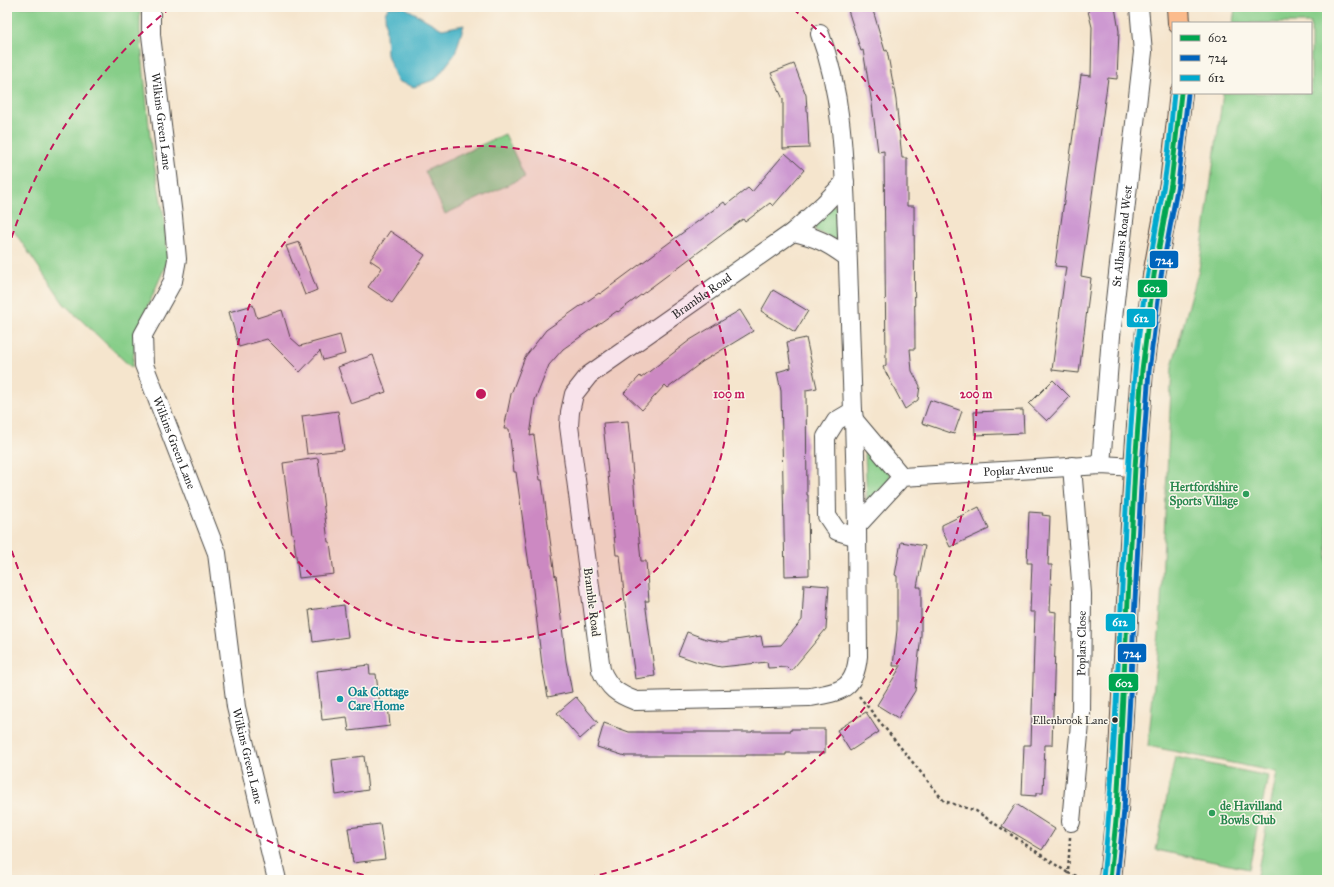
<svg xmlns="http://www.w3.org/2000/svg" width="1334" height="887" font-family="'IM FELL Great Primer',serif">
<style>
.green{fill:#87ce89;stroke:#597c5a}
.water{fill:#4bb5c8;stroke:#3b707a}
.building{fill:#cd99d1}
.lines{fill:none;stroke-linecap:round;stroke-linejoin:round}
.minor-casing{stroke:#494743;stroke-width:20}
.major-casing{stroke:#494743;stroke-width:24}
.path{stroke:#494743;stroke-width:2.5;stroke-dasharray:3 3;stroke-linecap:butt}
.minor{stroke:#fff;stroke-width:18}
.major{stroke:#fbbb8c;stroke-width:22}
.bus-1-casing{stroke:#fbf7ec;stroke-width:8}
.bus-2-casing{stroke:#fbf7ec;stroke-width:8}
.bus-3-casing{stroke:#fbf7ec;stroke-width:8}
.bus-1{stroke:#00a651;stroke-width:5}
.bus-2{stroke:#0065bd;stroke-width:5}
.bus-3{stroke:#00a9ce;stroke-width:5}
.ring{fill:none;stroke:#c2185b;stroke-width:2;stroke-dasharray:7 5}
.leisure-dot{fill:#2e9e5b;stroke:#fbf7ec;stroke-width:1.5}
.culture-dot{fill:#0f9aa8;stroke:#fbf7ec;stroke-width:1.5}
.bus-dot{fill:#2b2b2b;stroke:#fbf7ec;stroke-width:1.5}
.labels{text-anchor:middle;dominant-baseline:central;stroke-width:3;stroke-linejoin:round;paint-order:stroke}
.bus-label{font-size:11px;fill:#2b2b2b;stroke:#fbf7ec;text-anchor:end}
.street-label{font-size:12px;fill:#2b2b2b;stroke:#fbf7ec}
.leisure-label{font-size:12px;font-weight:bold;fill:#27864d;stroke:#fbf7ec;text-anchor:end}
.culture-label{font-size:12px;font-weight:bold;fill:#0d838f;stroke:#fbf7ec;text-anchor:start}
.centre{fill:#c2185b;stroke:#fbf7ec;stroke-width:2}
.ring-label{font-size:12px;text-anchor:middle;font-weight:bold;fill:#c2185b;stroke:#fbf7ec;stroke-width:3;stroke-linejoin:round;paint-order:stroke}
.line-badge{stroke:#fbf7ec;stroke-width:1.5}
.badge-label{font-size:11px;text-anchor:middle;font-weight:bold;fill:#fff}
</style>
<rect width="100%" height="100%" fill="#fbf7ec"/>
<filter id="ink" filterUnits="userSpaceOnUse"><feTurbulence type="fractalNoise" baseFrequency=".025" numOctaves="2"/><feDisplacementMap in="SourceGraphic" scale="8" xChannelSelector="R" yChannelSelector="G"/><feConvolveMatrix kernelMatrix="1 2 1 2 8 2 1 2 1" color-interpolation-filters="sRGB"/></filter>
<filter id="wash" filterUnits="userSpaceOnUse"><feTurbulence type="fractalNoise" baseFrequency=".012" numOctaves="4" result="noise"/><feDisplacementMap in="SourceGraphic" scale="16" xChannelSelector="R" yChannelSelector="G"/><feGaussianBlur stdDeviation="0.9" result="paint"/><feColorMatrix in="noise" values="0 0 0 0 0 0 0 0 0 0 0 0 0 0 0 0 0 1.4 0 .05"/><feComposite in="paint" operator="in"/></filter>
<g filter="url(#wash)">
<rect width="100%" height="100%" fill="#f5e5cd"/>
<g class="green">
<path d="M7,7H140V32L151,147L164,217L168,260L137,331L132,368L64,304L7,221Z"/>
<path d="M1230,7H1327V880H1256L1277,772L1148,746L1160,623L1172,366L1199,269L1223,93H1311V23H1233L1235,8Z"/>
<path d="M505,134L525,177L445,214L425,171Z"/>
<path d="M833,205L839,207L840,238L836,240L816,231L815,226Z"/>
<path d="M868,450L890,474V480L867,505L865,452Z"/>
<path d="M1175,757L1268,776L1249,869L1156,850Z"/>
</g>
<path class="water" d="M389,7H404L442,29L464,25L455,54L436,79L414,87L397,81L387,55L385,13Z"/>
<g id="blocks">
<g class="building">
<path d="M847,7H872L885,51L887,50L896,100L902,158H907V206H914L915,349H910L912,371L920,386L918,400L905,409L883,367L886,365L884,151L878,152L872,104L863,50L861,51Z"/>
<path d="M1087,7H1115L1119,31L1117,79L1108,78L1081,276L1091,278L1079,373L1052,370L1066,267L1055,266L1065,194L1081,75L1091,76L1092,27Z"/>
<path d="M794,64L806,95L808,124L809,148L783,149V99L771,73Z"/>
<path d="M785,153L804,170L773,206L770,203L745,222L743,219L618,312L617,311L563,349L549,365L535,400L530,436L534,435L540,480H542L555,576L556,575L566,661L572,692L548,697L542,665L530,565H529L516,472H514L509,429H504L511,394L525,357L546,330L599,293L600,294L724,202L726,205L748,188L752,192Z"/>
<path d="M390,231L425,255L392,303L368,287L382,268L370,260Z"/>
<path d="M299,242L317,290L305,295L286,246Z"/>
<path d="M773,290L808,311L795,332L761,311Z"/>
<path d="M253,305L257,318L282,310L290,337L300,346L340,335L345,354L323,360L320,351L300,372L267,339L239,347L229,312Z"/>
<path d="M740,310L753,331L702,362L668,388L665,385L642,410L624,393L640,376L641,378L690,340Z"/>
<path d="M806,338L817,388L806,390L807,495H808L809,575L785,576L781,391L777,372L791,368L787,342Z"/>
<path d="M373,355L386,392L351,404L338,367Z"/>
<path d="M1053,380L1070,397L1047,421L1029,404Z"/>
<path d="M930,400L962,411L954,434L922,423Z"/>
<path d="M1023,410L1024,433L975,435L974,412Z"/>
<path d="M338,411L344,450L307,454L302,416Z"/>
<path d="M628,421L641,561H646L649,601H645L655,676L635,679L625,603L620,555H616L603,423Z"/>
<path d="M318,458L328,542H330L334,574L299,578L293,533L292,534L283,463Z"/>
<path d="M979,507L989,529L950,547L942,530V525Z"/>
<path d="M1029,512L1043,513L1042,515L1050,516L1048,565H1052L1050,611L1056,612L1052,745H1045L1043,793H1036V796L1022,795L1024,745H1031L1035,612H1030L1032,563H1027Z"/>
<path d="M901,542L925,546L917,587H921V635L915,691L898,718L877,705L901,666H893L897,630V576L895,575Z"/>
<path d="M804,584L829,586L826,629L791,671L787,667L768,668L767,662L721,667L698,662L678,655L687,632L706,639L723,642L761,636L763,646L781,645L802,620Z"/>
<path d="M344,605L348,637L313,642L309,610Z"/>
<path d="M369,665L370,674H376L380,706L388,705L390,726L349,731L347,717L322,720L317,671Z"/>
<path d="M576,697L598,723L580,739L557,713Z"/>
<path d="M866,712L879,732L850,751L837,730Z"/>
<path d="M604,723L629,732H752V731H791V729H825V753H786V755H746V756H625L597,747Z"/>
<path d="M364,756L368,790L336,795L332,760Z"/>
<path d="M1016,804L1055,829L1042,850L1002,826Z"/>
<path d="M380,824L385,859L353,863L348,828Z"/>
</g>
</g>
</g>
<g filter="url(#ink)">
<use href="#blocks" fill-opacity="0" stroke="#494743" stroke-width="1"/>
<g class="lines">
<g class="minor-casing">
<g id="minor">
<path id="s1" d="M151,7V35L173,216L177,259L173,281L143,335L144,365L217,553L236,707L277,880"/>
<path id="s2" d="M820,34C844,99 844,167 847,235C849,293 851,352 853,411L854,420L857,526L858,656C855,690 840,692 810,697L636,701C617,694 609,688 601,670L569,426L570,412L574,394L589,375L793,232C816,237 828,243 847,257"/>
<path d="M793,232L824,204L845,182"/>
<path d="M853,411L836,421L826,437L827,516L837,531L857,537"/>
<path d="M854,420L902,477"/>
<path id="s3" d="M1101,465L1111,336L1143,52L1139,7"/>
<path id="s4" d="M857,526L902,477L1101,465L1135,467"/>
<path id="s5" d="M1071,822L1081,713L1082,594L1072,466"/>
</g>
</g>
<g class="major-casing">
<g id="major">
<path d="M1178,7L1179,23"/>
<path d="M1110,880L1117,810L1135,467L1142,370L1154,275L1171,183L1181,93"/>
</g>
</g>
<g class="path">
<path d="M859,696L944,801L976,811L1068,873"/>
<path d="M1070,837L1068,873L1080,877"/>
<path d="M1079,880L1080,877L1092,878"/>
</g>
<use href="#minor" class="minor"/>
<use href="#major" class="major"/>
<g class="bus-1-casing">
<path id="bus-1" d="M1110,880L1117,810L1135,467L1142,370L1154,275L1171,183L1181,93"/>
</g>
<g class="bus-2-casing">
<path id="bus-2" d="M1117,880L1124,810L1142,467L1149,371L1161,276L1178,184L1188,94"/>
</g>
<g class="bus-3-casing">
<path id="bus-3" d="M1103,879C1120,711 1121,541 1135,372C1140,309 1153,246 1164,184C1169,154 1171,123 1174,93"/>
</g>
<use href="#bus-1" class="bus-1"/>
<use href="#bus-2" class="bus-2"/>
<use href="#bus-3" class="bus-3"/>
</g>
</g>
<circle cx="481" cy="394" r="248" fill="#c2185b" fill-opacity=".12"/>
<g class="ring">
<circle cx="481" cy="394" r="248"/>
<path d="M387 880A495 495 0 0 1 8 539M8 249A495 495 0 0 1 169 9M793 9A495 495 0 0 1 575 880"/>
</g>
<g class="leisure-dot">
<circle cx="1246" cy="494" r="4"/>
<circle cx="1212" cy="813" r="4"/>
</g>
<circle class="culture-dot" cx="340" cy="699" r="4"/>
<circle class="bus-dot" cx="1115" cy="720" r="3.5"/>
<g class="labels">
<g class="bus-label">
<text x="1108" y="720">Ellenbrook Lane</text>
</g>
<g class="street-label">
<text stroke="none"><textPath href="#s1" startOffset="115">Wilkins Green Lane</textPath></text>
<text stroke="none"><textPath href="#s3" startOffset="230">St Albans Road West</textPath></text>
<text stroke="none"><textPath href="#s2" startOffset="1359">Bramble Road</textPath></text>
<text stroke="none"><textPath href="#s1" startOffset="451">Wilkins Green Lane</textPath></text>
<text stroke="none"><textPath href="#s4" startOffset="183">Poplar Avenue</textPath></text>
<text transform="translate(592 602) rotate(83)">Bramble Road</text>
<text stroke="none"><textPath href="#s5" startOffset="179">Poplars Close</textPath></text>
<text stroke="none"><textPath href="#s1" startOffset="775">Wilkins Green Lane</textPath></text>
</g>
<g class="leisure-label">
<text x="1238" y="487">Hertfordshire<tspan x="1238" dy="14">Sports Village</tspan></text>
<text x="1220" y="806" text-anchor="start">de Havilland<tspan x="1220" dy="14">Bowls Club</tspan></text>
</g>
<g class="culture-label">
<text x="348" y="692">Oak Cottage<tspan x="348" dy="14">Care Home</tspan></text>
</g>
</g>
<circle cx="481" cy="394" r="6" class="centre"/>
<g class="ring-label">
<text x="729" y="398">100 m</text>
<text x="976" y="398">200 m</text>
</g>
<g class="line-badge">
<rect x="1149" y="250" width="30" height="19" rx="4" fill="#0065bd"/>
<rect x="1137" y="279" width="31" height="19" rx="4" fill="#00a651"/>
<rect x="1126" y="308" width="30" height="20" rx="4" fill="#00a9ce"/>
<rect x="1105" y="613" width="31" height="19" rx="4" fill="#00a9ce"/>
<rect x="1117" y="643" width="30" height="20" rx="4" fill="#0065bd"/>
<rect x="1108" y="673" width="31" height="19" rx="4" fill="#00a651"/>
</g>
<g class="badge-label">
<text x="1164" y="264">724</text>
<text x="1152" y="292">602</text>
<text x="1141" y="322">612</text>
<text x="1120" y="626">612</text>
<text x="1132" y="657">724</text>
<text x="1124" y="687">602</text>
</g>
<rect width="1334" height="887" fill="none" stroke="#fbf7ec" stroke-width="24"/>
<rect x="1172" y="22" width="140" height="72" fill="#fbf7ec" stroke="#a8a59f"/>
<rect x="1180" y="35" width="20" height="6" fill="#00a651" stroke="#a8a59f"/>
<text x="1208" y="42" font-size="12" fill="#2b2b2b">602</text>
<rect x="1180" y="55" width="20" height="6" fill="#0065bd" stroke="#a8a59f"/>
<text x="1208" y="62" font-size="12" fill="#2b2b2b">724</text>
<rect x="1180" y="75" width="20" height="6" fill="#00a9ce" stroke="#a8a59f"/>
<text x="1208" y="82" font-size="12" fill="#2b2b2b">612</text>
</svg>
